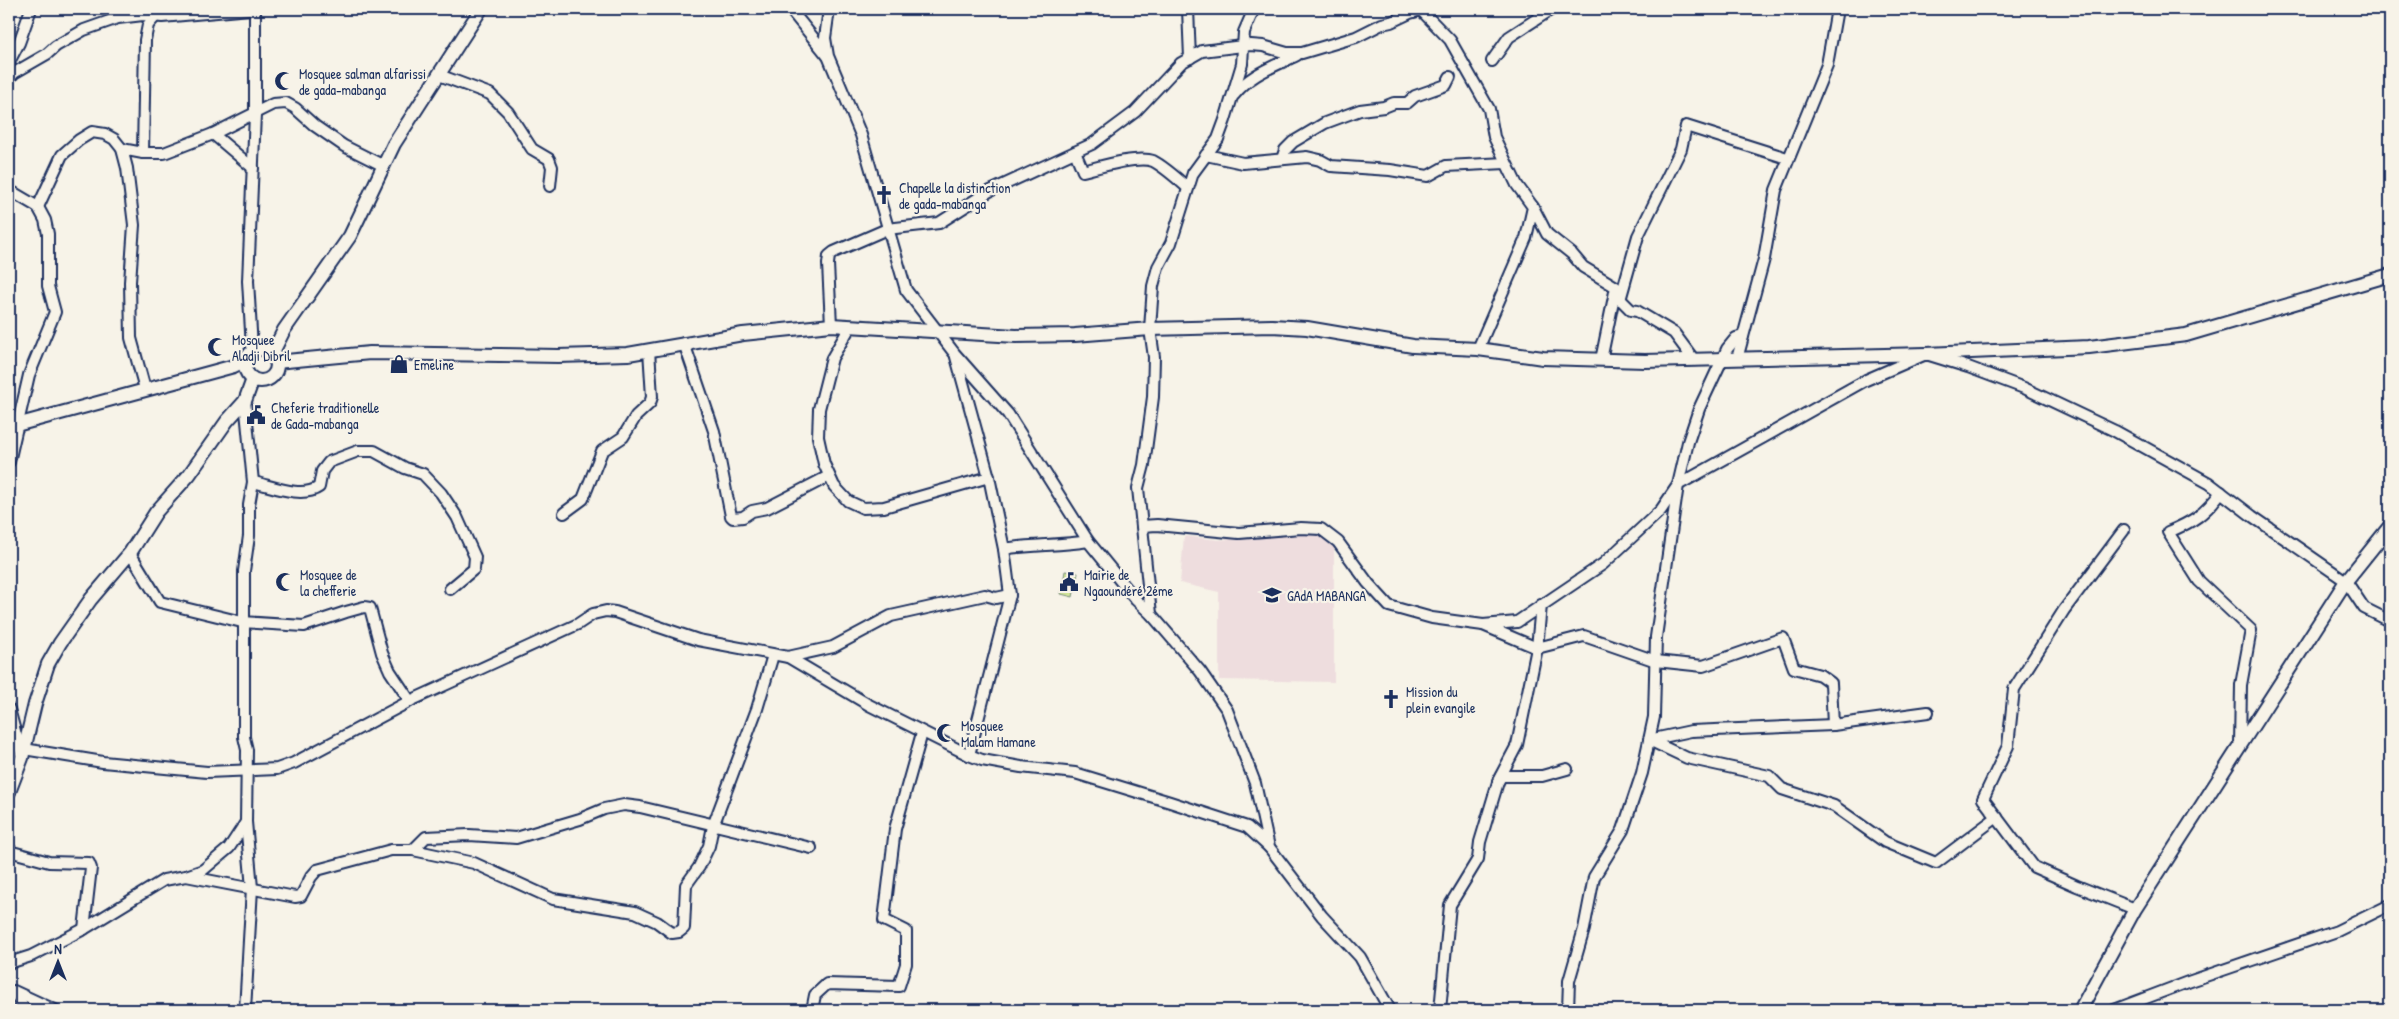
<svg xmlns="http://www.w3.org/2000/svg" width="2399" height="1019" font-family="'Patrick Hand',sans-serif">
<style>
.built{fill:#eeddde}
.grass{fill:#d2e599;stroke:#768a7c}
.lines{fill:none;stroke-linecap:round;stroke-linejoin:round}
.minor-casing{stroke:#1b2f5e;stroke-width:14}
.tertiary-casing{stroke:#1b2f5e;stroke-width:16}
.minor{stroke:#f7f3e8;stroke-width:10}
.tertiary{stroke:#f7f3e8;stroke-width:12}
.labels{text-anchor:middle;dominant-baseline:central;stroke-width:4.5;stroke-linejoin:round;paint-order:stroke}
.poi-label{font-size:14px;fill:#1b2f5e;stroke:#f7f3e8;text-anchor:start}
</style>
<rect width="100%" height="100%" fill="#f7f3e8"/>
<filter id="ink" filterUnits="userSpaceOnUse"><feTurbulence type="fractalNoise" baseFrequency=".02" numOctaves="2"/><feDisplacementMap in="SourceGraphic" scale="10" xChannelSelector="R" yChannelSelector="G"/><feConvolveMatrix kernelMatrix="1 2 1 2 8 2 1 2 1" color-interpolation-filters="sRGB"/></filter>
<g filter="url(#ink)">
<path class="built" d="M1315,532L1334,544V682L1219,680V592L1180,583L1184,536L1219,540Z"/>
<path class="grass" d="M1065,571L1078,573L1073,597L1061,594Z"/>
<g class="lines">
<g class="minor-casing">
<g id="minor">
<path d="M790,9L827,55"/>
<path d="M829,9L825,38L828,56L861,135L906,290L955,354L1008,414L1088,541L1136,600L1151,614L1200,671L1227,710L1255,783L1269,847L1322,916L1360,957L1390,1010"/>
<path d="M1188,9L1190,58"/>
<path d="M1420,9L1450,40L1489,109L1494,137L1517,185L1533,207L1526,238L1478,349"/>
<path d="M1492,61L1509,37L1552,9"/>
<path d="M9,62L19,43L31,9"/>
<path d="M439,75L490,94L508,112L532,149L549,159L552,167L550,186"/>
<path d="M9,79L14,73L47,54L56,46L84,30L118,18L143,15L162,17L250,9"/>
<path d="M1234,95C1250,74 1273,67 1297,55"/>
<path d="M213,134L253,168"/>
<path d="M122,149L143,153H164L213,134L273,104L286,103L295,108L315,126L344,146L384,166"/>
<path d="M1075,152L1083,171C1099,167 1138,155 1153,161C1163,166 1179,180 1188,188"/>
<path d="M143,153L145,40L148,25L155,17"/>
<path d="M1206,155L1243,163L1307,157L1320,160L1331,166L1390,170L1428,176L1446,166L1506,163"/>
<path d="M1282,159L1285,150L1293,142L1325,123L1360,110L1384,107L1394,103H1407L1415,96L1446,85L1450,77"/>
<path d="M9,190L38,207L45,220L48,234V286L55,312L29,375L9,462"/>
<path d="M38,207L62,155L79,140L92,132L105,134L114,139L122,149L127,168L134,225L130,282L131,338L145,389"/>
<path d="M1533,207L1547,234L1572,254L1583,267L1616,287L1601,360"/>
<path d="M1617,296L1631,310L1637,311L1674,333L1694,360"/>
<path d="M1620,300L1638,236L1681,149L1686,126L1787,158"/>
<path d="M831,325L828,264L829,256L834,252L887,229L939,223L988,192L1092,144L1135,112L1181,63L1202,51L1251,45L1263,46L1287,53H1302L1356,37L1382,24L1391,22L1410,13L1425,9"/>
<path d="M850,327L832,358L819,409L818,437L824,464L834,486L848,501L863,508L884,507L989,477"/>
<path d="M684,343L714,431L731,516L733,518L743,517L752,511L767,508L829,476"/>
<path d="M255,351L252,348L248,281L255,114V9"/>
<path d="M1737,359L1764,259L1776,190L1827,65L1837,9"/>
<path d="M253,482C272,486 302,499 319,487L322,471L329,462L358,451H374L405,468L423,474L441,493L457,517L475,557L474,569L450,589"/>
<path d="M2221,492C2205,514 2193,522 2168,532L2199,581L2251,630L2241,685L2240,745"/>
<path d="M564,513L583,499L602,451L623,437L636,416L650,403L652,397L649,350"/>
<path d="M1142,526L1157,525L1239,533L1301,528L1321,529L1338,542L1368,583L1389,606L1432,618L1483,625L1537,648L1584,636L1656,661L1703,666L1783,638L1794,668L1820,675L1831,683L1833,725"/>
<path d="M2124,530L2064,610L2014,689L2008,746L1983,799L2034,867L2077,886L2135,909"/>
<path d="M1004,549C1032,544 1060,546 1088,541"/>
<path d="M130,553L160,602L242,622L304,626L346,612L364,607L370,608L382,653L390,671L410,701"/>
<path d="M1151,614L1138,488L1144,465L1153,397L1154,357L1150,329L1153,286L1158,267L1171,243L1193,173L1218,139L1225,120L1242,64L1244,32L1254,9"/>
<path d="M1483,625L1517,622L1603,564L1661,510L1678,485L1866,380L1926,354L1968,367L2024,388L2115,431L2209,483L2252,516L2346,581L2364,608L2390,621"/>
<path d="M788,657L833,647L891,616L985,595L996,598L1010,595L1004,549L989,477L956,357"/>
<path d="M9,709L22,757"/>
<path d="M1649,740L1687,758L1769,776L1782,789L1834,806L1885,842L1936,863L1997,817"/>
<path d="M1649,740L1691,731L1833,725L1928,712"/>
<path d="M24,749L103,762L207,772L277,769L294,763L410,701L578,624L593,614L606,611L615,612L698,640L788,657L869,705L969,755L982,760L1021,767L1075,773L1170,802L1247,827L1269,847"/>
<path d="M969,755L1010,595"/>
<path d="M1498,781L1517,745L1537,648L1541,605"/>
<path d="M413,850L426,837L469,835L516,838L580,819L604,809L624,805L640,807L811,848"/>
<path d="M9,851L49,862L89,863L91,868L84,929"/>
<path d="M186,876L295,897L301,896L311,877L317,870L391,850H413L474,863L553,899L635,912L657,922L672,933L679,932L684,928L686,885L699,867L709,846L713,826L757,709L773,655"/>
<path d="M9,963L31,956L84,929L164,880L186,876L203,870L229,848L246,822"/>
<path d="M14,991L55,1010"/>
<path d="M14,992L25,1010"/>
<path d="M245,1010L252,888L246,822L247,750L244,737V571L249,536V505L253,482L245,401"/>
<path d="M812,1010L815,995L827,984L899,986L906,964V931L884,920L895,829L922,733"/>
<path d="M1440,1010L1450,905L1478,859L1480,842L1498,782L1501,776H1542L1567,769"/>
<path d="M1568,1010L1569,981L1584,929L1594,877L1623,830L1642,773L1654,717L1656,637L1678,485L1688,442L1699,409L1727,349L1736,338L1743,336"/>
<path d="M2114,1010L2188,982L2337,931L2390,905"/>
</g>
</g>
<g class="tertiary-casing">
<g id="tertiary">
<circle cx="261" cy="365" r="16"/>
<path d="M272,354L284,330L350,236L394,144L481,9"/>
<path d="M276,362L370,353L558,356L628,354L743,334L831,325L1016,336L1075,335L1150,329L1272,326L1307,328L1413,346L1478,349L1543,358L1645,361L1926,354L2089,347L2186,335L2390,275"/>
<path d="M9,427L234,366L246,360"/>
<path d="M9,792L22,758L35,704L48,664L60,643L91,599L130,553L156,512L189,475L227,421L245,401L253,379"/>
<path d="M2080,1010L2135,909L2346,581L2390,526"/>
</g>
</g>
<use href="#minor" class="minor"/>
<use href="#tertiary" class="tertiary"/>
</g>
</g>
<defs>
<g id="mosque-bare" transform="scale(1.5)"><path d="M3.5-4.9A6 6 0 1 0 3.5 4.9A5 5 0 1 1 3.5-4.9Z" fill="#1b2f5e" stroke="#f7f3e8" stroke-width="2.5" paint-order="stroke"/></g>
<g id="church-bare" transform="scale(1.5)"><path d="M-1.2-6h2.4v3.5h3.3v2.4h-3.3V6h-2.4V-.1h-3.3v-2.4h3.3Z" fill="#1b2f5e" stroke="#f7f3e8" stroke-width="2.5" paint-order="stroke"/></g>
<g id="shop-bare" transform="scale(1.5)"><path d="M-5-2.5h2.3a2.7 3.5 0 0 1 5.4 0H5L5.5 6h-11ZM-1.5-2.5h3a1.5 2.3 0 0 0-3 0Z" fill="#1b2f5e" stroke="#f7f3e8" stroke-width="2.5" paint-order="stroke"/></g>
<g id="civic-bare" transform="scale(1.5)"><path d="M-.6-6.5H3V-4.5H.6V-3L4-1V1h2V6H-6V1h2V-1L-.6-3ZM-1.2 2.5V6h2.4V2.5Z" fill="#1b2f5e" stroke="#f7f3e8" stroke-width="2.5" paint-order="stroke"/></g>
<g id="school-bare" transform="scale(1.5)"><path d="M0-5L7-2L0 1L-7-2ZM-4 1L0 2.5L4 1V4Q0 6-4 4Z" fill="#1b2f5e" stroke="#f7f3e8" stroke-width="2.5" paint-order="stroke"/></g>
</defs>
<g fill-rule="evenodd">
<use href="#mosque-bare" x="284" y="81"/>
<use href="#church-bare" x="884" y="195"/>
<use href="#mosque-bare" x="217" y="347"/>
<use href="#shop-bare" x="399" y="364"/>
<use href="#civic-bare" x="256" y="415"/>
<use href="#mosque-bare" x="285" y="582"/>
<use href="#civic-bare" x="1069" y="582"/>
<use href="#school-bare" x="1272" y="595"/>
<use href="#church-bare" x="1391" y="699"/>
<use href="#mosque-bare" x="946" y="733"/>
</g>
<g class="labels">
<g class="poi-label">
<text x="299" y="73">Mosquee salman alfarissi<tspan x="299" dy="16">de gada-mabanga</tspan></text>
<text x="899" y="187">Chapelle la distinction<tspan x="899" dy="16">de gada-mabanga</tspan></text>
<text x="232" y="339">Mosquee<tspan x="232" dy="16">Aladji Dibril</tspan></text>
<text x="414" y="364">Emeline</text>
<text x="271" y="407">Cheferie traditionelle<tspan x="271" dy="16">de Gada-mabanga</tspan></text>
<text x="300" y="574">Mosquee de<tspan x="300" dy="16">la chefferie</tspan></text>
<text x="1084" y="574">Mairie de<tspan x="1084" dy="16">Ngaoundéré 2éme</tspan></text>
<text x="1287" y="595">GAdA MABANGA</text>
<text x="1406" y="691">Mission du<tspan x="1406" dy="16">plein evangile</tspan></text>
<text x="961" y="725">Mosquee<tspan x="961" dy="16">Malam Hamane</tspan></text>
</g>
</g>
<rect width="2399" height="1019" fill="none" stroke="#f7f3e8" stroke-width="30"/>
<rect x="15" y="15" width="2369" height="989" fill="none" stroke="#1b2f5e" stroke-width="2" filter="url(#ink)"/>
<g transform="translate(58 962)" stroke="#f7f3e8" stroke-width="4" paint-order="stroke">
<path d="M0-4L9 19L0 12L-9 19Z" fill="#1b2f5e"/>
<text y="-8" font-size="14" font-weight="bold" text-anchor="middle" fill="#1b2f5e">N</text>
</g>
</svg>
